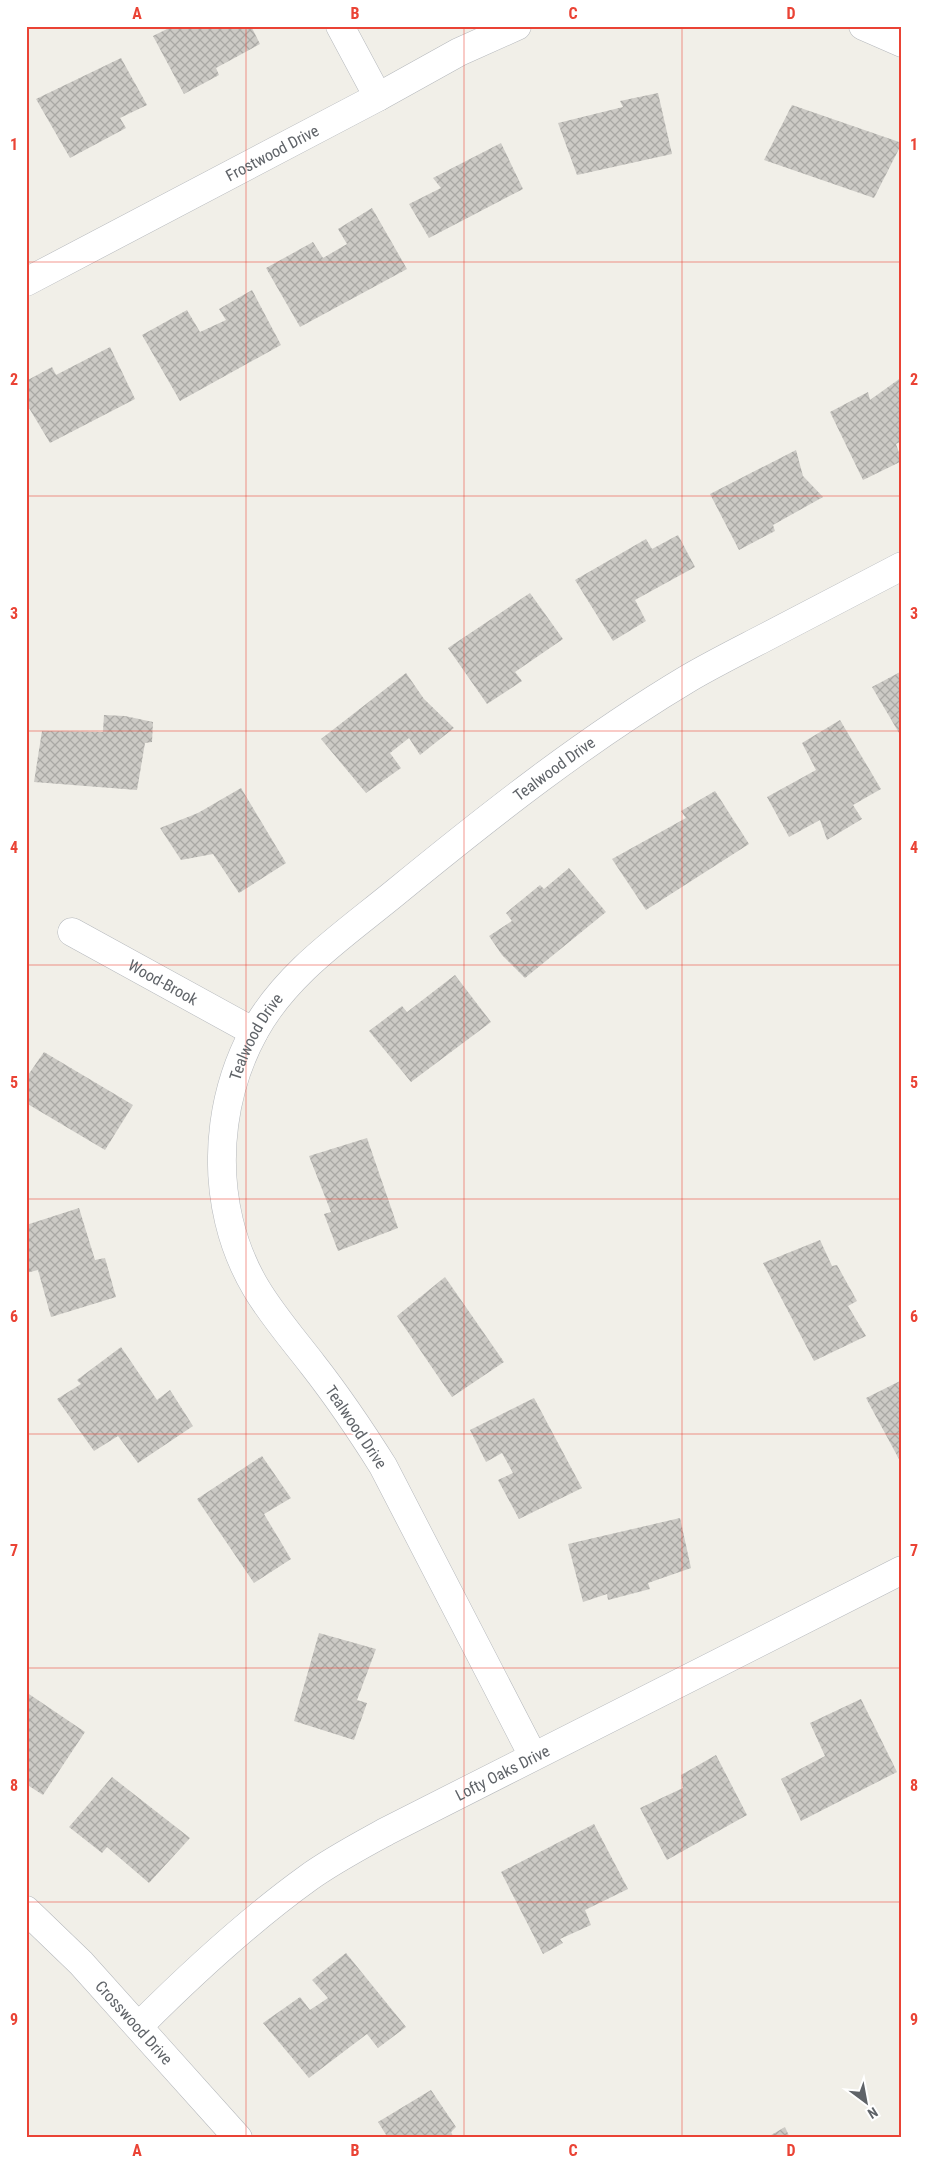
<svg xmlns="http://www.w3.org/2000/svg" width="928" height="2164" font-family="'Roboto Condensed',sans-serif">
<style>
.building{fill:url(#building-cross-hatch)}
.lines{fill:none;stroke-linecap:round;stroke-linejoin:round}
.minor-casing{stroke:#b5b8bc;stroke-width:29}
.minor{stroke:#fff;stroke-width:28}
.grid{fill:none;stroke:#ea4335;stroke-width:1;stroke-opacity:0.55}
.labels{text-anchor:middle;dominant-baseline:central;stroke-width:4.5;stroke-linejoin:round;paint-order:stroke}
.street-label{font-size:16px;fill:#5f6368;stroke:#fff}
.neatline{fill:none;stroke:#ea4335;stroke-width:2}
.grid-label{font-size:16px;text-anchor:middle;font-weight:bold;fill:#ea4335}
</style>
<defs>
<pattern id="building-cross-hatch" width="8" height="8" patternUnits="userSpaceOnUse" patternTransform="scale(1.25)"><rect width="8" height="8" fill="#cccac5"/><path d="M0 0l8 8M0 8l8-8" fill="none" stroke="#a9a8a4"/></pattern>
</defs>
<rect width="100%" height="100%" fill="#f1efe8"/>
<g class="building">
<path d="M173,26H251L260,44L216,68L219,75L184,94L153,36Z"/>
<path d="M121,58L147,105L120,118L126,128L70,158L36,99Z"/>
<path d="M658,93L672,154L577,175L558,123L623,107L620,101Z"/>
<path d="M792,105L902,143L874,198L764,160Z"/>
<path d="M501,143L523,189L429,238L409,204L441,188L433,178Z"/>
<path d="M372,208L407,269L300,327L266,268L313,242L323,258L347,244L338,229Z"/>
<path d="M252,290L281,345L180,401L142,335L187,310L200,332L226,320L219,309Z"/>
<path d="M110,347L135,399L50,443L26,403V381L52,367L56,375Z"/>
<path d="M902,377V441L896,444L902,461L863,480L830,412L868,392L870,400Z"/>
<path d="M796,450L803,476L823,497L773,525L775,531L739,550L710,494Z"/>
<path d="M678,535L695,567L635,600L646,621L613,641L575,580L646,539L652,549Z"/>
<path d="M530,593L563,639L515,672L522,681L487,704L448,648Z"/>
<path d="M902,671V738L872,687Z"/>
<path d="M406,673L424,699L454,728L420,755L409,738L390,753L401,768L366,793L321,739Z"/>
<path d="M104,715L125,716L153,722L152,742L145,743L137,790L34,782L42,731L103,732Z"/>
<path d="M840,720L881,789L853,805L862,819L827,840L820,820L789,837L767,797L816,770L802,743Z"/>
<path d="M241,788L286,863L239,893L213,854L181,860L160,828L198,813Z"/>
<path d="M715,791L749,844L646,910L612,859L686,818L681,811Z"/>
<path d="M569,868L606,912L525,978L502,955L489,936L512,921L506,913L540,885L544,889Z"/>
<path d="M455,975L491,1022L411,1082L369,1031L402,1006L407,1012Z"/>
<path d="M44,1052L133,1105L105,1150L26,1103V1078Z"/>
<path d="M367,1138L398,1228L338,1251L324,1214L331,1212L309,1156Z"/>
<path d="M79,1208L95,1260L105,1258L116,1297L51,1317L38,1270L26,1273V1225Z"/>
<path d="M820,1240L832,1266L837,1265L857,1301L848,1306L866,1336L814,1361L763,1263Z"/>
<path d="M445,1277L504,1362L452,1397L397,1316Z"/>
<path d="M121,1347L157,1400L170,1390L193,1426L138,1463L118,1436L94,1451L57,1399L81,1384L77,1380Z"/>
<path d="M902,1380V1460L900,1461L866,1398Z"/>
<path d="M534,1398L582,1488L519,1519L498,1480L513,1473L502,1453L486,1462L470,1430Z"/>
<path d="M262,1456L291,1498L264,1514L291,1559L254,1583L197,1499Z"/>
<path d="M680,1518L691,1568L648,1583L650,1589L608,1600L607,1594L583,1602L568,1544Z"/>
<path d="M319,1633L376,1649L357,1700L367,1703L354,1740L294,1721Z"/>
<path d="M26,1692L85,1732L43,1795L26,1784Z"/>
<path d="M861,1699L897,1772L801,1821L781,1779L825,1756L810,1723Z"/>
<path d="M716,1755L747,1815L667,1860L640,1808L683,1788L681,1775Z"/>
<path d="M112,1777L190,1838L149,1883L107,1847L102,1853L69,1827Z"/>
<path d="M594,1824L628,1889L585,1910L591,1925L560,1939L563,1943L543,1954L501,1872Z"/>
<path d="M346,1953L406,2027L378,2048L367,2034L309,2078L263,2023L300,1997L310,2010L328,1998L312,1980Z"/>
<path d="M431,2090L456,2127L451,2132L454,2138H388L378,2122Z"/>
<path d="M785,2127L790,2138H766Z"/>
</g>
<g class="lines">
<g class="minor-casing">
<g id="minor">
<path d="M340,26L378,97"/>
<path d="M863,26L902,43"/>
<path id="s1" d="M26,282L378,97L459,52L517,26"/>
<path id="s2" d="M72,932L254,1032"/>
<path id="s3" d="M533,1756L383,1466C361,1431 338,1397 313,1365C275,1316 244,1284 229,1221C214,1158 223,1089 254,1032C286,973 345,934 396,892C490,815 585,740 689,678C713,664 739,651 764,638C810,614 856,590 902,566"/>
<path id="s4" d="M26,1910L81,1963L238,2138"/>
<path id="s5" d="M139,2026C192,1973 247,1922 308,1878C333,1860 360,1846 387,1831L902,1570"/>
</g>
</g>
<use href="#minor" class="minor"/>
</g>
<path class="grid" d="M246,26V2138M464,26V2138M682,26V2138M26,262H902M26,496H902M26,731H902M26,965H902M26,1199H902M26,1434H902M26,1668H902M26,1902H902"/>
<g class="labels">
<g class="street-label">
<text stroke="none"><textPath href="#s1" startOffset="278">Frostwood Drive</textPath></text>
<text stroke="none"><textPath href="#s3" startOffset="1214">Tealwood Drive</textPath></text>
<text stroke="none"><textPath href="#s2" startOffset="104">Wood-Brook</textPath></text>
<text stroke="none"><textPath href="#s3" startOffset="809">Tealwood Drive</textPath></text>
<text transform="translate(356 1427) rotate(56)">Tealwood Drive</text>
<text stroke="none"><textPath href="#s5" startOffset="446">Lofty Oaks Drive</textPath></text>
<text stroke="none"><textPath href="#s4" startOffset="156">Crosswood Drive</textPath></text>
</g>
</g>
<rect width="928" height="2164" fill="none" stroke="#ffffff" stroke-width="55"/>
<g transform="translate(866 2102) rotate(148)" stroke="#ffffff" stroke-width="4" paint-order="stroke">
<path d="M0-4L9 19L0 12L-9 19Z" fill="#5f6368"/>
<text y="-8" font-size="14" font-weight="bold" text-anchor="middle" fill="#5f6368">N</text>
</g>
<rect x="28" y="28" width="872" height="2108" class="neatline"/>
<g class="grid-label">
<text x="137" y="19">A</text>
<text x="355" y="19">B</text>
<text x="573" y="19">C</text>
<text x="791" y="19">D</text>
<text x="14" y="150">1</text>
<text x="914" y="150">1</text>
<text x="14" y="385">2</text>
<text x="914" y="385">2</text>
<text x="14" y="619">3</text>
<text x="914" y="619">3</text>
<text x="14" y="853">4</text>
<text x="914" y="853">4</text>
<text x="14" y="1088">5</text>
<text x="914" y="1088">5</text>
<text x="14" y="1322">6</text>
<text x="914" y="1322">6</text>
<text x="14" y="1556">7</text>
<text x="914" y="1556">7</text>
<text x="14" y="1791">8</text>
<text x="914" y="1791">8</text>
<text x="14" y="2025">9</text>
<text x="914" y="2025">9</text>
<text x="137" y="2156">A</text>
<text x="355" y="2156">B</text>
<text x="573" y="2156">C</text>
<text x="791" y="2156">D</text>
</g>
</svg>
